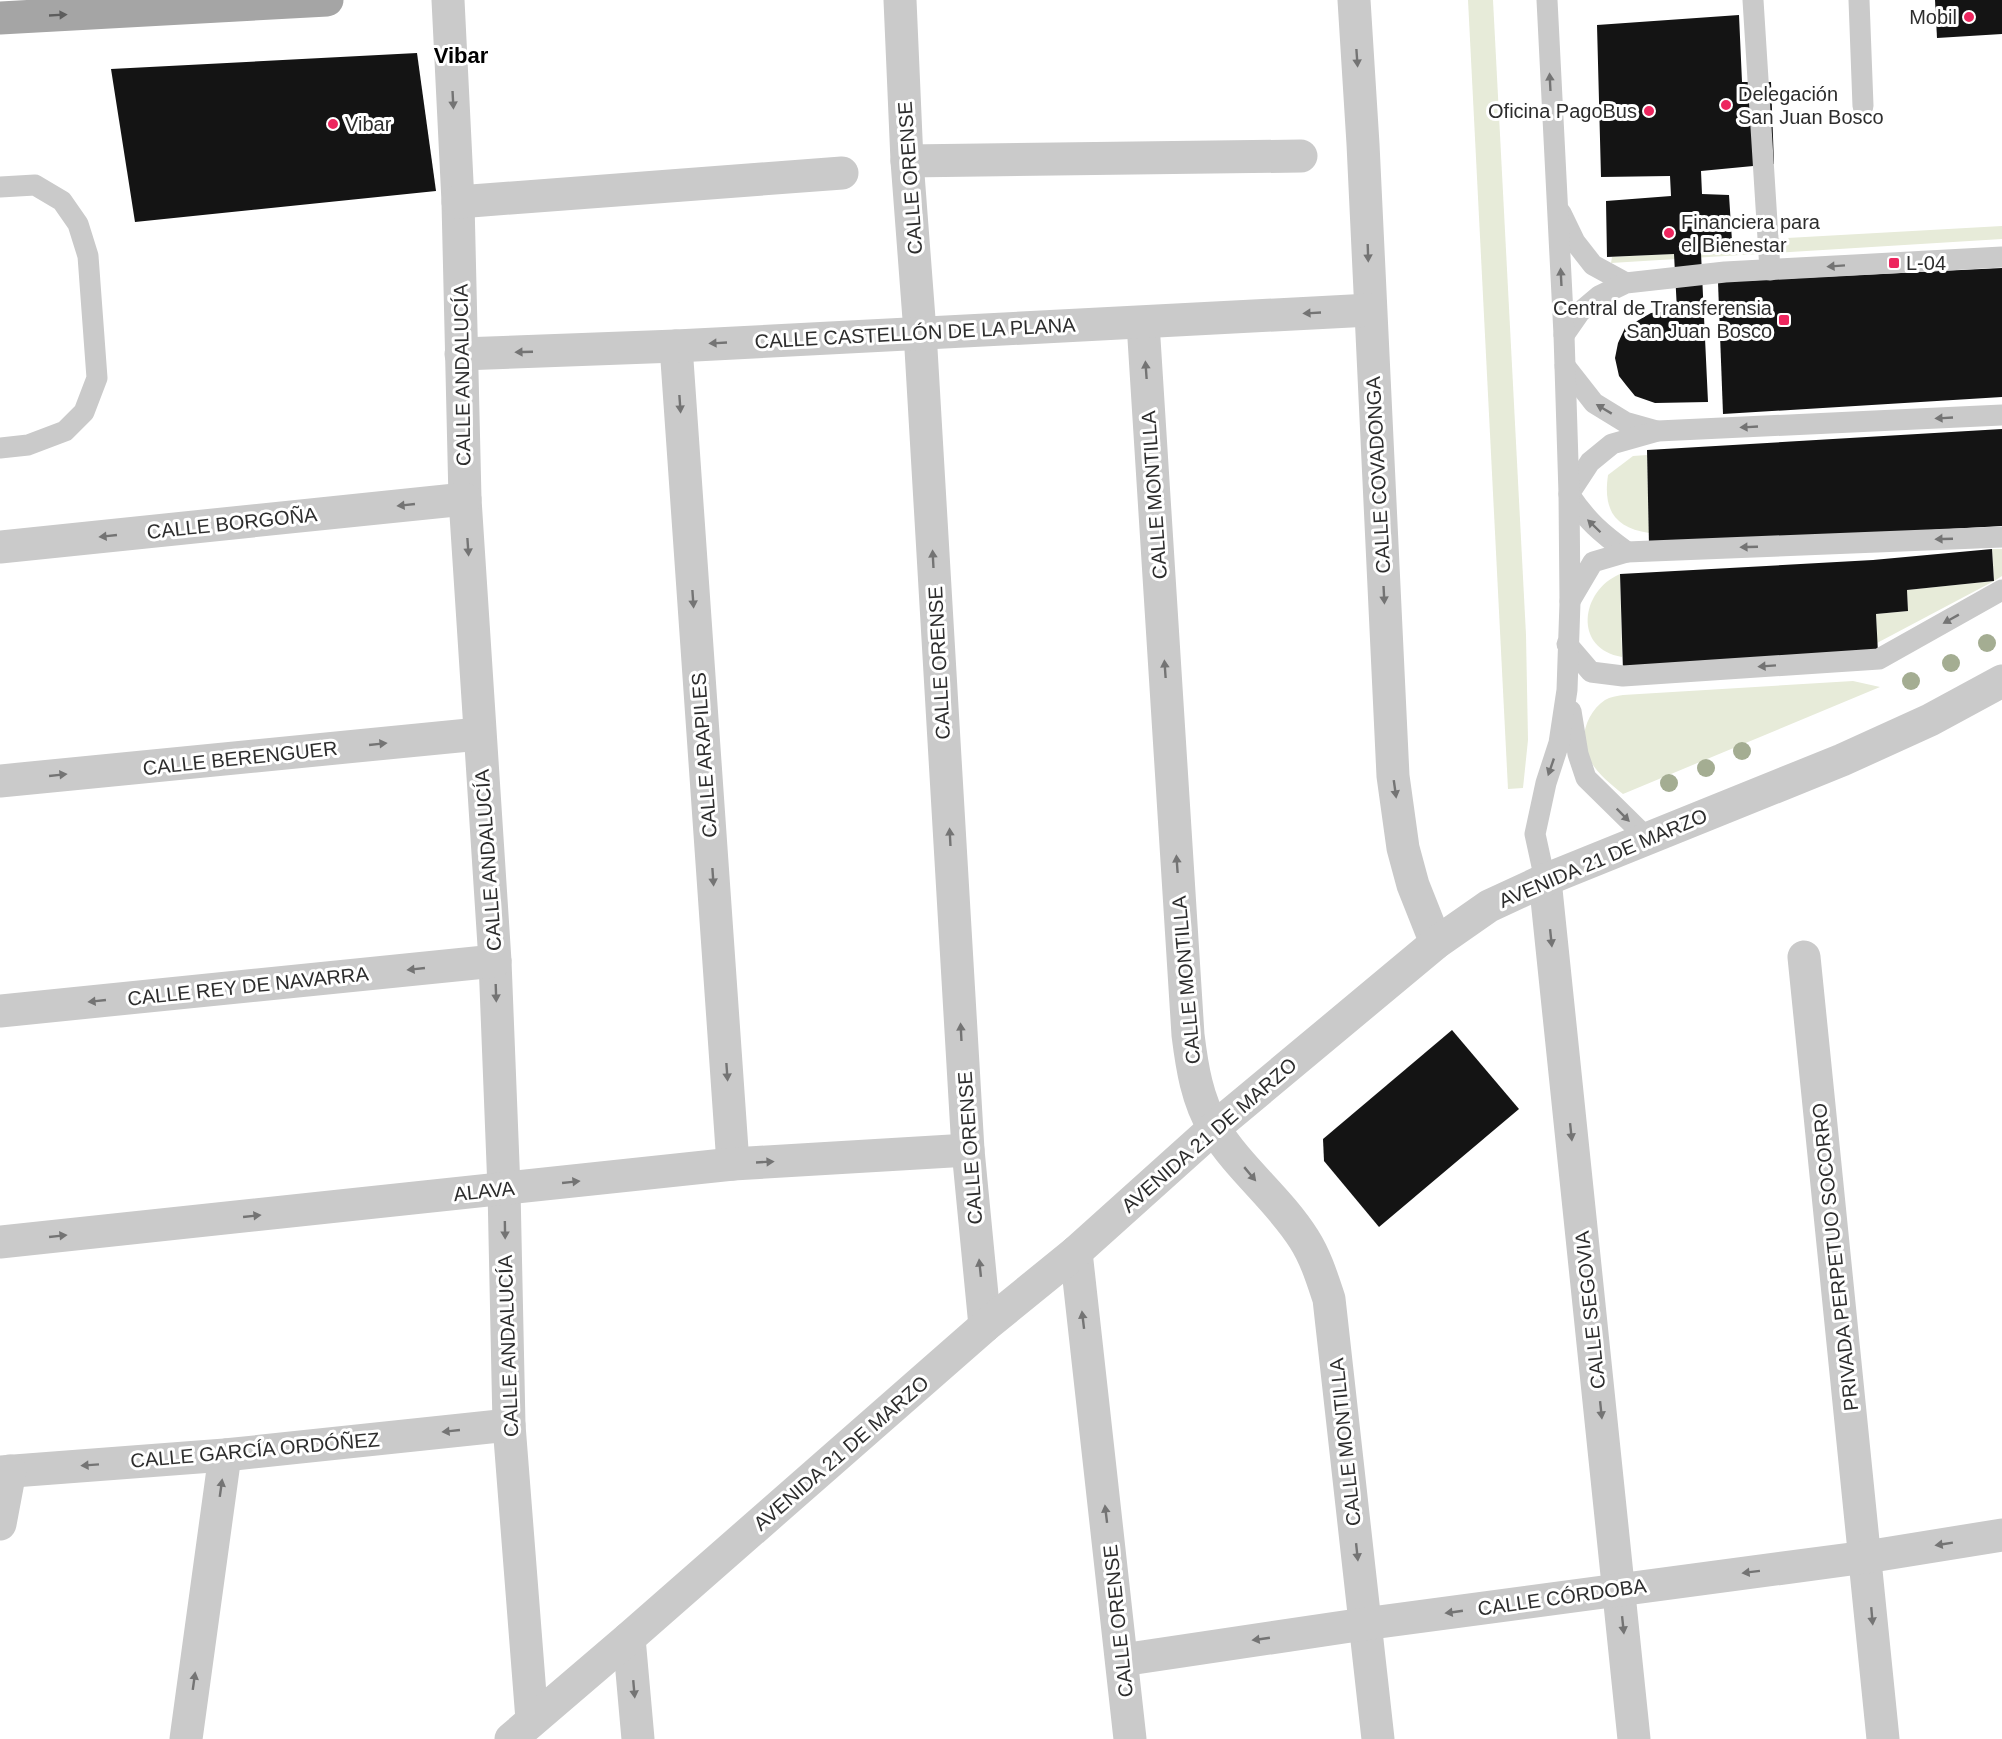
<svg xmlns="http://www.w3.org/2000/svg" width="2002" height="1739" font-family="Helvetica,sans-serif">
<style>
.green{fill:#e7ebd9}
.building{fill:#141414}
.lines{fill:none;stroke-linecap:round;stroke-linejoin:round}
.service{stroke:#cacaca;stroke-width:21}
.minor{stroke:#cacaca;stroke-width:33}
.tertiary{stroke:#cacaca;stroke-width:33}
.primary{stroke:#a5a5a5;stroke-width:33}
.tree{fill:#a4ad92}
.oneway{fill:#5d5d5d}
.oneway2{fill:#747474}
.poi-dot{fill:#ed265e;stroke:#fff;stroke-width:2}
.labels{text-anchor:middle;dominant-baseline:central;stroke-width:6;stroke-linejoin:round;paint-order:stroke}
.poi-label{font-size:20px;fill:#2d2d2d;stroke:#fff;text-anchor:start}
.street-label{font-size:20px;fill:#2d2d2d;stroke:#fff}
.quarter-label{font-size:22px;font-weight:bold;fill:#000;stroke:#fff}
</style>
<rect width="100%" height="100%" fill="#fff"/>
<g class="green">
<path d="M1468,0H1493L1526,635L1528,740L1523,788L1508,789Z"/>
<path d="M2002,226V239L1611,263L1612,257L1731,251L1732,241Z"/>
<path d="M1647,455L1649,533C1614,528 1603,509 1608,475L1633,456Z"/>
<path d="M1992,549H2002V576L1994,581L1877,643L1876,614L1908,611L1907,590L1994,581Z"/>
<path d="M1620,574L1622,657C1573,649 1580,591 1620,574Z"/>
<path d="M1853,681L1880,687L1623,794C1610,784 1597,773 1589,759C1577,740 1587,712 1605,700C1610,697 1617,696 1623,695Z"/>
</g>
<g class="building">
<path d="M1935,0H2002V34L1937,38Z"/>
<path d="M1739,15L1742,82H1771L1774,164L1701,171L1702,194L1729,195L1732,241L1731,251L1701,253L1708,402L1655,403L1635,396L1626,385L1619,376L1615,358L1618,343L1625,328L1651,313L1677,310L1674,254L1607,257L1606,201L1671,196L1670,176L1601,177L1597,25Z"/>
<path d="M417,53L436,191L135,222L111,69Z"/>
<path d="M2002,268V397L1723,414L1718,282Z"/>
<path d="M2002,429V526L1649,546L1647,450Z"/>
<path d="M1992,549L1994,581L1907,590L1908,611L1876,614L1878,653L1623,671L1620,574L1873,560Z"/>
<path d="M1452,1030L1519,1109L1379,1227L1324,1161L1323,1139Z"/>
</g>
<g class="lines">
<g class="service">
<path d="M1753,0L1770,270"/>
<path d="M1859,0L1863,106"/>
<path d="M0,187L35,185L62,201L78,224L88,256L97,378L84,412L65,431L28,445L0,448"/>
<path d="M1561,213L1575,242L1593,265L1626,283"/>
<path d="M1564,335L1580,312L1599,296L1626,283L1725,272L2002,257"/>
<path d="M1565,366L1594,403L1625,422L1657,431"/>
<path d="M1627,552C1601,533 1587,521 1569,494L1590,462L1612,444L1658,431L2002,415"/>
<path d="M1570,601L1593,562L1627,552L2002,537"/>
<path d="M1567,644L1591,672L1623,676L1879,659L2002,590"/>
<path d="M1571,711L1578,754L1586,778L1647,838"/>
<path d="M1545,880L1535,834L1546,783L1559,743L1567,690L1570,602L1569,494L1564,335L1547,0"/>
</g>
<g class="minor">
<path d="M448,0L458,202L465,499L495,961L504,1189L509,1425L532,1720"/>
<path d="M900,0L907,161L920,332L968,1150L985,1326"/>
<path d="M1354,0L1363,144L1393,776L1403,848L1413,885L1436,943"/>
<path d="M907,161L1301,156"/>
<path d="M458,202L842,173"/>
<path d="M1143,323L1188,1035C1192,1067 1197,1100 1214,1128C1239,1169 1279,1199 1304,1239C1316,1258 1322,1278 1329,1299L1378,1739"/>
<path d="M676,346L733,1164"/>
<path d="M461,354L676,346L1370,310"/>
<path d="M0,547L465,499"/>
<path d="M0,781L479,734"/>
<path d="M1545,880L1634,1739"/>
<path d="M1804,957L1883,1739"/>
<path d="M0,1011L495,961"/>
<path d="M0,1242L733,1164L968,1150"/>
<path d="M1076,1252L1130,1739"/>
<path d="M0,1472L225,1455L509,1425"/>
<path d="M0,1524L10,1471"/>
<path d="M629,1638L638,1739"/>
<path d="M1122,1660L1364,1624L1866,1557L2002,1535"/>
<path d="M186,1739L225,1455"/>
</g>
<path class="tertiary" d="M511,1739L629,1638L985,1326L1076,1252L1214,1128L1436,943L1489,906L1545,880L1842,760L1930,720L2002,681"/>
<path class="primary" d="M0,18L327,0"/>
</g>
<g class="tree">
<circle cx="1987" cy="643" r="9"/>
<circle cx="1951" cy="663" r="9"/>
<circle cx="1911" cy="681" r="9"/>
<circle cx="1742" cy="751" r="9"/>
<circle cx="1706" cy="768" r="9"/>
<circle cx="1669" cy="783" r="9"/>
</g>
<defs><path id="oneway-solid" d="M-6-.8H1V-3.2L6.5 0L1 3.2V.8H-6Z" transform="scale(1.5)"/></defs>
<use class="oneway" href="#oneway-solid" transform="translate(58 15) rotate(-3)"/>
<g class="oneway2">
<use href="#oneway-solid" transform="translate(1357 58) rotate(86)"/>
<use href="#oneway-solid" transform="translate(1550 82) rotate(-93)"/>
<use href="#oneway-solid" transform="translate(453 100) rotate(87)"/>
<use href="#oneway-solid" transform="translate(1368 253) rotate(88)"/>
<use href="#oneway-solid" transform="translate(1836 266) rotate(176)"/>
<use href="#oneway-solid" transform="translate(1561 277) rotate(-93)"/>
<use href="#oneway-solid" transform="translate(1312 313) rotate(177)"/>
<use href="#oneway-solid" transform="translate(718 343) rotate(177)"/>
<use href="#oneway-solid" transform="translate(524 352) rotate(178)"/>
<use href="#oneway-solid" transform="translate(1146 370) rotate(-94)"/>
<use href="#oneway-solid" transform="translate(680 404) rotate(86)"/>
<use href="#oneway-solid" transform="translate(1604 409) rotate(-149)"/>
<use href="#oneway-solid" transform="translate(1944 418) rotate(177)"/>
<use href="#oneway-solid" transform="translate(1749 427) rotate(177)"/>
<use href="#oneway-solid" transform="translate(406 505) rotate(174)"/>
<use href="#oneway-solid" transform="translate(1594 526) rotate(-136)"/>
<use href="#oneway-solid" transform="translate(108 536) rotate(174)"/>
<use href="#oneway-solid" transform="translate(1944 539) rotate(178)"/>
<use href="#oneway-solid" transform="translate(468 547) rotate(86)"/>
<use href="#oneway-solid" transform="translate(1749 547) rotate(178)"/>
<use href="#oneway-solid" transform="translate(933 559) rotate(-93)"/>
<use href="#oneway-solid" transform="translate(1384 595) rotate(87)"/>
<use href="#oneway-solid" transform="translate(693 599) rotate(86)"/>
<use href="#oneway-solid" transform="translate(1951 619) rotate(151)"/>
<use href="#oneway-solid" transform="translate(1767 666) rotate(176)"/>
<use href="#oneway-solid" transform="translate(1165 669) rotate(-94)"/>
<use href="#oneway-solid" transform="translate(378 744) rotate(-6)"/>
<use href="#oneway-solid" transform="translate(1551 767) rotate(109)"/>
<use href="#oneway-solid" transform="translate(58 775) rotate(-6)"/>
<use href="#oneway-solid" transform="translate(1395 789) rotate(82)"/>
<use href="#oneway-solid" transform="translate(1623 815) rotate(45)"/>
<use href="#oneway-solid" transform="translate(950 837) rotate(-93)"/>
<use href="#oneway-solid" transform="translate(1177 864) rotate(-94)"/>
<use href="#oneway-solid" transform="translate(713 877) rotate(86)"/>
<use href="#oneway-solid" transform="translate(1551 938) rotate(84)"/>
<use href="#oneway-solid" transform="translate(416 969) rotate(174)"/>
<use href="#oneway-solid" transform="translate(496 993) rotate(88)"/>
<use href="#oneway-solid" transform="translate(97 1001) rotate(174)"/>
<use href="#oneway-solid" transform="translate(961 1032) rotate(-93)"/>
<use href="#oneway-solid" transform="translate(727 1072) rotate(86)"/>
<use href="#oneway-solid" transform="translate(1571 1132) rotate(84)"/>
<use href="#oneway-solid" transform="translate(765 1162) rotate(-3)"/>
<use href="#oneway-solid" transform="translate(1250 1174) rotate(50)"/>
<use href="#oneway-solid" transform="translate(571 1182) rotate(-6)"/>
<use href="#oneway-solid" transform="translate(252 1216) rotate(-6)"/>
<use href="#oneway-solid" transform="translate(505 1230) rotate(89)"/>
<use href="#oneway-solid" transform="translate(58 1236) rotate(-6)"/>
<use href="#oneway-solid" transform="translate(980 1268) rotate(-96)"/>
<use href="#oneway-solid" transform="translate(1083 1320) rotate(-97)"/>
<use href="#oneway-solid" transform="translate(1601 1410) rotate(84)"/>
<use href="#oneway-solid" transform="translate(451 1431) rotate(174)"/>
<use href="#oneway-solid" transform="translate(90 1465) rotate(176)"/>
<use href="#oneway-solid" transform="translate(221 1488) rotate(-82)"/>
<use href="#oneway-solid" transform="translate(1106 1514) rotate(-97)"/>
<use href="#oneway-solid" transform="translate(1944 1544) rotate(171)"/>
<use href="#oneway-solid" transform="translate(1357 1552) rotate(84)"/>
<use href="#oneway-solid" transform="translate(1751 1572) rotate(173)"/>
<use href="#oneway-solid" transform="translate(1454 1612) rotate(172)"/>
<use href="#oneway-solid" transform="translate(1872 1616) rotate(85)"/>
<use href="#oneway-solid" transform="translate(1623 1625) rotate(84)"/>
<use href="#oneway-solid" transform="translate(1261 1639) rotate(172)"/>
<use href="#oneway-solid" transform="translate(194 1681) rotate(-82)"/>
<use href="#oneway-solid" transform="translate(634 1689) rotate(85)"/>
</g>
<g class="poi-dot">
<circle cx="1969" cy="17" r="6"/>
<circle cx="1726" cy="105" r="6"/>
<circle cx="1649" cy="111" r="6"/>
<circle cx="333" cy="124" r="6"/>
<circle cx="1669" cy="233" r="6"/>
<rect x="1888" y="257" width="12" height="12" rx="3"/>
<rect x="1778" y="314" width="12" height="12" rx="3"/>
</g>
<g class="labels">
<g class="poi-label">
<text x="1957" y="17" text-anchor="end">Mobil</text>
<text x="1738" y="94">Delegación<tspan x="1738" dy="23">San Juan Bosco</tspan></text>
<text x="1637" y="111" text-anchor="end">Oficina PagoBus</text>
<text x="345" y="124">Vibar</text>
<text x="1681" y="222">Financiera para<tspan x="1681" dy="23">el Bienestar</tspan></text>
<text x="1906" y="263">L-04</text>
<text x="1772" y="308" text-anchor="end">Central de Transferensia<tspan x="1772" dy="23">San Juan Bosco</tspan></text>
</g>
<g class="street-label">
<text transform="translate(910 178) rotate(-94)">CALLE ORENSE</text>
<text transform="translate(915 333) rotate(-3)">CALLE CASTELLÓN DE LA PLANA</text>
<text transform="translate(462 375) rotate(-91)">CALLE ANDALUCÍA</text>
<text transform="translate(1378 475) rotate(-93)">CALLE COVADONGA</text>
<text transform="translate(1154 495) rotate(-94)">CALLE MONTILLA</text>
<text transform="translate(232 523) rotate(-6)">CALLE BORGOÑA</text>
<text transform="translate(939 663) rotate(-93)">CALLE ORENSE</text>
<text transform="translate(704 755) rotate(-94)">CALLE ARAPILES</text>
<text transform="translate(240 758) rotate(-6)">CALLE BERENGUER</text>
<text transform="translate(1603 858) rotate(-23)">AVENIDA 21 DE MARZO</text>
<text transform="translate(488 860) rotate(-94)">CALLE ANDALUCÍA</text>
<text transform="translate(1186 980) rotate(-95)">CALLE MONTILLA</text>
<text transform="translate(248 986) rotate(-6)">CALLE REY DE NAVARRA</text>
<text transform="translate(1209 1135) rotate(-41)">AVENIDA 21 DE MARZO</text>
<text transform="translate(970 1148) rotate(-94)">CALLE ORENSE</text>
<text transform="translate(484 1191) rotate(-6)">ALAVA</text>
<text transform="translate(1835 1257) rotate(-96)">PRIVADA PERPETUO SOCORRO</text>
<text transform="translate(1590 1310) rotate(-96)">CALLE SEGOVIA</text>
<text transform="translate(508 1346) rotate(-92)">CALLE ANDALUCÍA</text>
<text transform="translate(1345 1442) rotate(-96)">CALLE MONTILLA</text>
<text transform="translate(255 1450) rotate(-5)">CALLE GARCÍA ORDÓÑEZ</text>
<text transform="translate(841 1453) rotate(-41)">AVENIDA 21 DE MARZO</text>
<text transform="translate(1562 1597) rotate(-8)">CALLE CÓRDOBA</text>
<text transform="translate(1118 1621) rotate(-96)">CALLE ORENSE</text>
</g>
<g class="quarter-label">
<text x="461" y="55">Vibar</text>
</g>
</g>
</svg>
